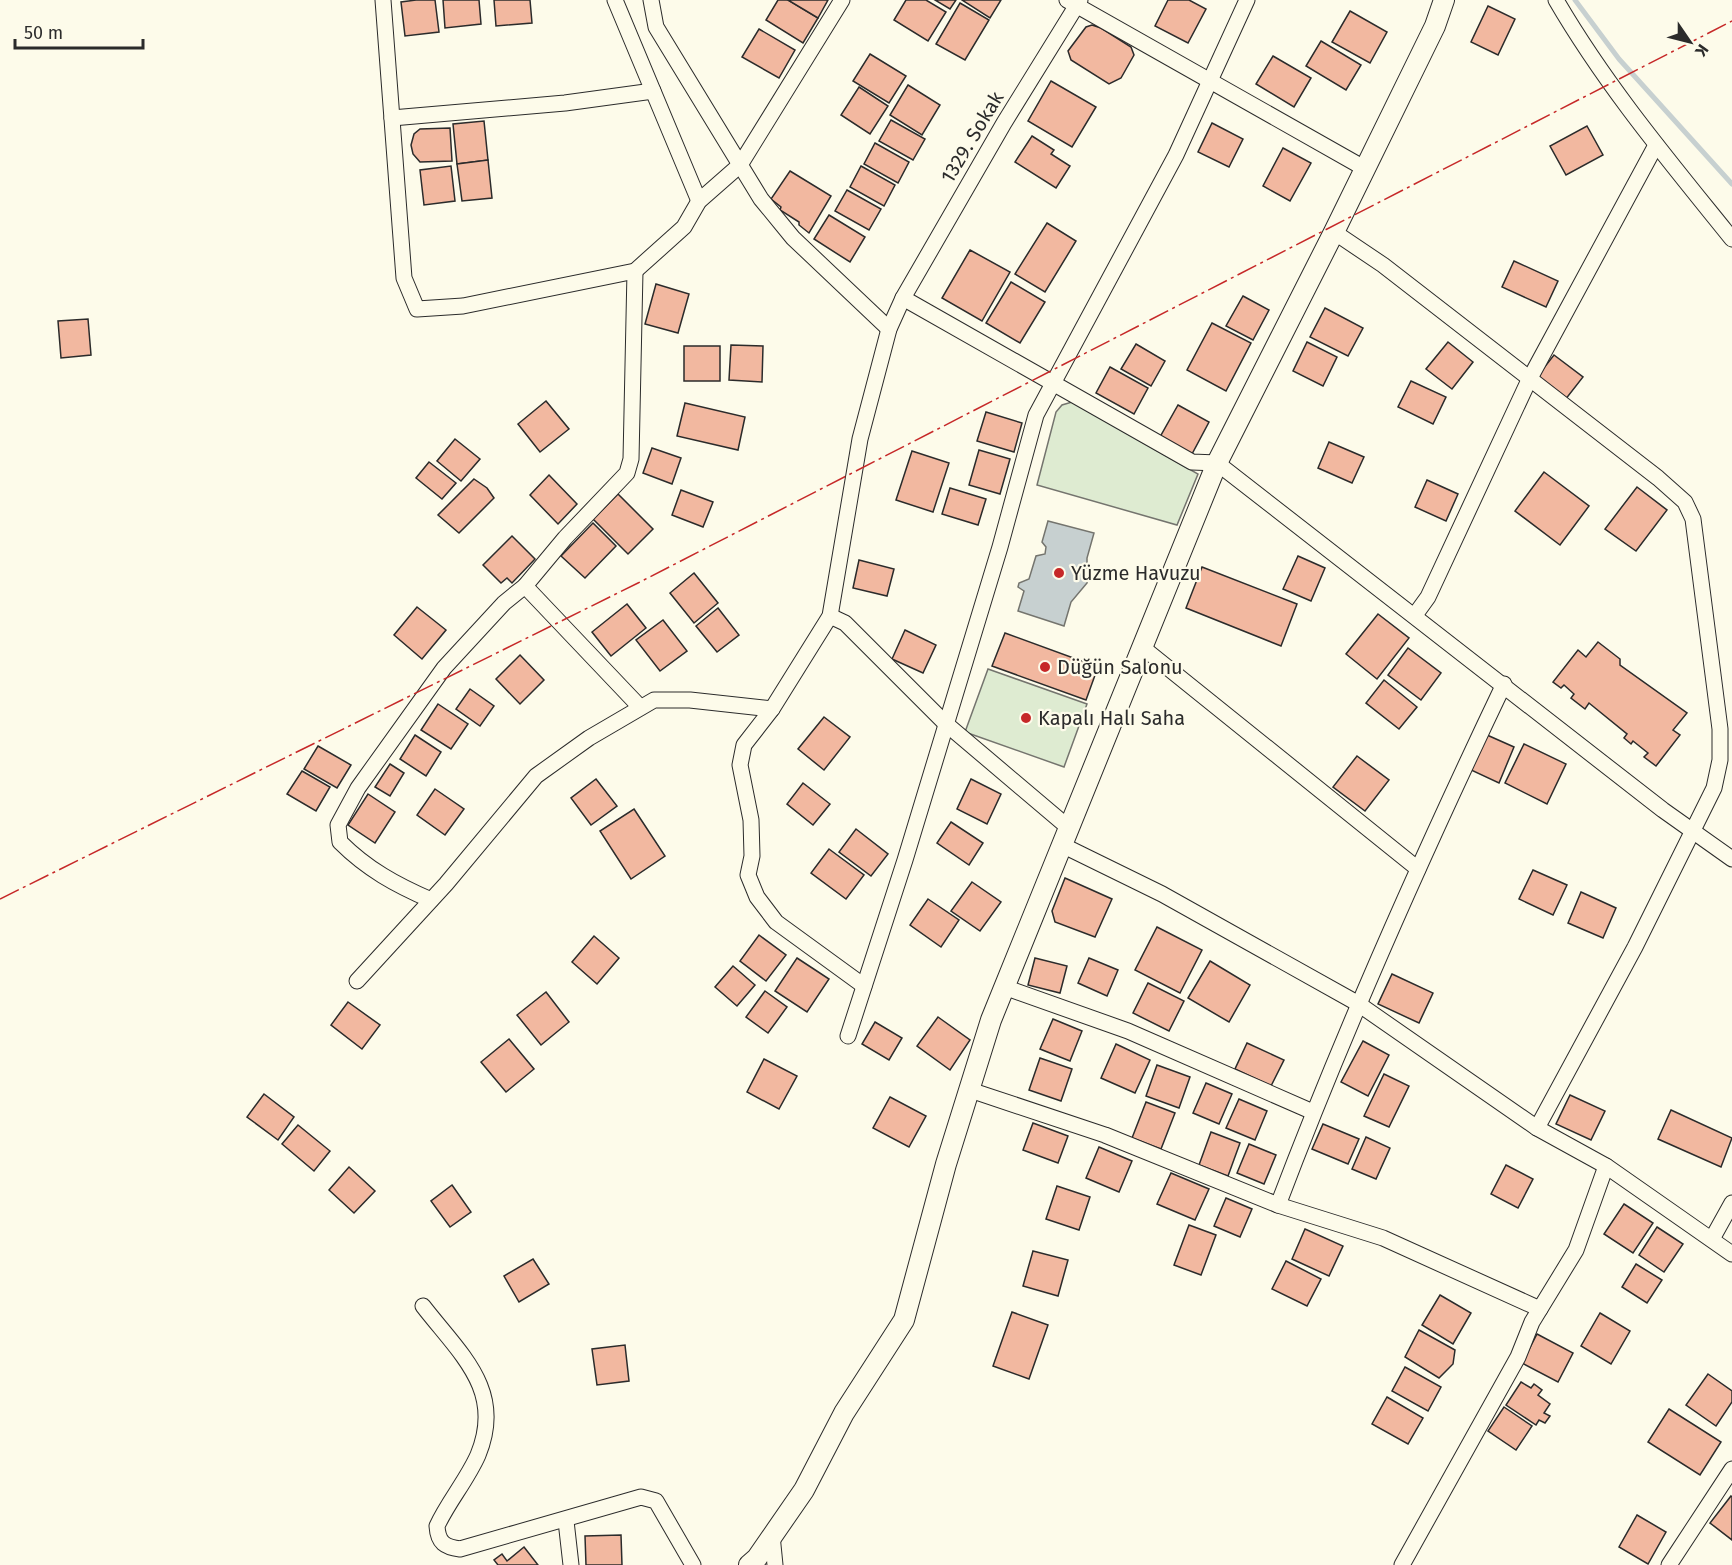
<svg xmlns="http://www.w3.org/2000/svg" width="1732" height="1565" font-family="'Fira Sans',sans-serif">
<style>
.green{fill:#deebd1;stroke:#74746e;stroke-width:1.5}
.water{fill:#c7d0d0;stroke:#74746e;stroke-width:1.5}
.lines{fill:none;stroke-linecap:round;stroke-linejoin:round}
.stream{stroke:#c7d0d0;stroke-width:5}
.building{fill:#f2b8a0;stroke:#2b2b2b;stroke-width:1.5}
.minor-casing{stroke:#2b2b2b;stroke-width:17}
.tertiary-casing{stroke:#2b2b2b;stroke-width:22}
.minor{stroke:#fdfbea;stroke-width:15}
.tertiary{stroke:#fdfbea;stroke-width:20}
.power{stroke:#c62828;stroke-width:1.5;stroke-dasharray:21 4.5 3 4.5;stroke-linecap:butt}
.poi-dot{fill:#c62828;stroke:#fdfbea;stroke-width:2}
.labels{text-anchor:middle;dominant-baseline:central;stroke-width:4.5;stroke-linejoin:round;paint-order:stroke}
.street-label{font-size:20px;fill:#2b2b2b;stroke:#fdfbea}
.poi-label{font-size:20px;fill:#2b2b2b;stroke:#fdfbea;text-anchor:start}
</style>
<rect width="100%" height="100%" fill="#fdfbea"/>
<g class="green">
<path d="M1072,402L1198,474L1177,525L1037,485L1056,412L1062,405Z"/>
<path d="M988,669L1087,704L1064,767L965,732Z"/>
</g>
<path class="water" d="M1048,521L1094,533L1087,558V583L1071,602L1064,626L1018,611L1024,591L1018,587L1019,583L1029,579L1036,556L1045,554L1046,547L1042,542Z"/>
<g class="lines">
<path class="stream" d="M1575,0L1619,59L1732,184"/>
</g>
<g class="building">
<path d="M416,0H435L439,32L405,36L401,2Z"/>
<path d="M443,0H479L481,24L445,28Z"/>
<path d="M494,0H530L532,23L496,26Z"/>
<path d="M778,0H788L818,18L803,43L766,20Z"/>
<path d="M788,0H828L818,18Z"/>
<path d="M906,0H926L946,12L928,41L894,20Z"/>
<path d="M935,0H956L950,9Z"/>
<path d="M962,0H1001L990,18Z"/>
<path d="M1168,0H1189L1206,9L1188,43L1155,26Z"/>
<path d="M960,3L989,20L965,60L936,44Z"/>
<path d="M1488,6L1515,19L1498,55L1471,42Z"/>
<path d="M1350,11L1387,32L1370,63L1332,42Z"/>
<path d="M1092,25L1101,28L1131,47L1134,55L1121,78L1109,84L1071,60L1068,51L1086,27Z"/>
<path d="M759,29L795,50L779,78L742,57Z"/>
<path d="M1321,41L1361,65L1346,90L1306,66Z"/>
<path d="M870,54L906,76L889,103L853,81Z"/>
<path d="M1273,56L1311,78L1294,107L1256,84Z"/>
<path d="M1051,81L1096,107L1072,147L1028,121Z"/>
<path d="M908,85L940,105L922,135L890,115Z"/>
<path d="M859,87L888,106L870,134L841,115Z"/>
<path d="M891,120L925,139L913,160L879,141Z"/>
<path d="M484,121L488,160L457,164L453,124Z"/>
<path d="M1212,123L1243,139L1229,167L1198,152Z"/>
<path d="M1587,126L1603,155L1566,175L1550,146Z"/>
<path d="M450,128L452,161L420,162L413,154L411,145L414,134L420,129Z"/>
<path d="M1032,136L1054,150L1051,154L1070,166L1056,188L1015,162Z"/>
<path d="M875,143L909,162L898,183L864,164Z"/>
<path d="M1283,148L1311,163L1290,201L1263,186Z"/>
<path d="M488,160L492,198L462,201L457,164Z"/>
<path d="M451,166L455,201L424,205L420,170Z"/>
<path d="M861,166L895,185L884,206L850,187Z"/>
<path d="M790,171L831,196L809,233L799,225V222L780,210L781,207L771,199Z"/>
<path d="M847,190L881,209L869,230L835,211Z"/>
<path d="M829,215L865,237L850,262L814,239Z"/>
<path d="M1047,223L1076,241L1045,292L1015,274Z"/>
<path d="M970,250L1010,272L982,321L942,298Z"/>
<path d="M1514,261L1558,281L1546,307L1502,287Z"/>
<path d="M1011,282L1045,302L1020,343L986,323Z"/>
<path d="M656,284L689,294L678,333L645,324Z"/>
<path d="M1243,296L1269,310L1253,340L1226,326Z"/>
<path d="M1325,308L1363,328L1348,356L1310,337Z"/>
<path d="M88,319L91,355L61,358L58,321Z"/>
<path d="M1212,323L1251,343L1226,391L1187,370Z"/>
<path d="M1307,342L1337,357L1323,386L1293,371Z"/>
<path d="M1448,342L1473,362L1452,389L1426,369Z"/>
<path d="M1136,344L1165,361L1151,386L1121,369Z"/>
<path d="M731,345L763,346L762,382L729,380Z"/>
<rect x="684" y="346" width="36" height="35"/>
<path d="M1554,355L1583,377L1565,400L1536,378Z"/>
<path d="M1110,367L1148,388L1134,414L1096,393Z"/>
<path d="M1411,381L1446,397L1433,424L1398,407Z"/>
<path d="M546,401L569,429L540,452L518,424Z"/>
<path d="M685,403L745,417L738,450L677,436Z"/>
<path d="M1178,405L1209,422L1192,454L1160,437Z"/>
<path d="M986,412L1022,423L1014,452L977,441Z"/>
<path d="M455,439L480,459L461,481L437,461Z"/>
<path d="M1329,442L1364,457L1352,483L1318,468Z"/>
<path d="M652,448L681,458L672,484L643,473Z"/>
<path d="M979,450L1010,459L1000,494L969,485Z"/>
<path d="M912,451L949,463L933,512L896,500Z"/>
<path d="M429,462L456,483L442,499L416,478Z"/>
<path d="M1544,472L1589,506L1560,545L1515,511Z"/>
<path d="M549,475L577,504L558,524L530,495Z"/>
<path d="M474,479L487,488L494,498L459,533L438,515Z"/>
<path d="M1427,480L1458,494L1446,521L1415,507Z"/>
<path d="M1637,487L1667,510L1636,551L1605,529Z"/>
<path d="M950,488L986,499L978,525L942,514Z"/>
<path d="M681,490L713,502L703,527L672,515Z"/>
<path d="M618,494L653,529L628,554L593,519Z"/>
<path d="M593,523L616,546L585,578L561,556Z"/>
<path d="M512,536L535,559L512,583L507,578L501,583L483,565Z"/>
<path d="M1298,556L1325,568L1311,601L1283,589Z"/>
<path d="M859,560L894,569L887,596L853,588Z"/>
<path d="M1202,567L1297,604L1281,646L1186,608Z"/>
<path d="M694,573L718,603L694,623L670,593Z"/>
<path d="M627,604L646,628L611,656L592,632Z"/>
<path d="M417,607L446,630L422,659L394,635Z"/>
<path d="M718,608L739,635L717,652L696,626Z"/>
<path d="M1378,614L1409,638L1377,679L1346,654Z"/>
<path d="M663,620L687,651L660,671L636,640Z"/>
<path d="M905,630L936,645L923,673L892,659Z"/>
<path d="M1005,633L1098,667L1086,700L992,666Z"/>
<path d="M1598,642L1620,659V665L1687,713L1673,730L1680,735L1656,766L1644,757L1648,753L1633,741L1631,744L1624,738L1627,734L1589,703L1585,709L1571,698L1574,694L1564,685L1561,688L1553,682L1578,650L1586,657Z"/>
<path d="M1408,648L1441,673L1421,700L1388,675Z"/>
<path d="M520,655L544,680L520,704L496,679Z"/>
<path d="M1384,680L1417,707L1399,729L1366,703Z"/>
<path d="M470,689L494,706L480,726L456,709Z"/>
<path d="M438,704L468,724L451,749L421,730Z"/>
<path d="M824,717L850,737L824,770L798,749Z"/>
<path d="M415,735L441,752L426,776L400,759Z"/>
<path d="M1487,735L1514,747L1499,783L1471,770Z"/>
<path d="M1524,744L1566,764L1547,804L1505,783Z"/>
<path d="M318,746L351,765L337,788L304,769Z"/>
<path d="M1357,756L1389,780L1365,811L1333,787Z"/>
<path d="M390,764L404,773L390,796L375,787Z"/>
<path d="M302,771L330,787L316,811L287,794Z"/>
<path d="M596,779L617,806L591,825L571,798Z"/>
<path d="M971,779L1001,794L987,824L957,809Z"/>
<path d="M803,783L830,804L813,825L787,804Z"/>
<path d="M435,789L464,809L445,835L417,815Z"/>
<path d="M368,794L395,812L375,843L348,825Z"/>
<path d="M634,809L665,856L631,879L600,831Z"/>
<path d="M951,822L983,843L969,865L937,843Z"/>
<path d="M856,829L888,854L871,876L839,852Z"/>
<path d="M829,849L864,875L846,899L811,873Z"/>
<path d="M1533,870L1567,885L1553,915L1519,899Z"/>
<path d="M1065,878L1112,899L1095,937L1055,922L1052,911Z"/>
<path d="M972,882L1001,902L980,931L951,911Z"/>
<path d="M1581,892L1616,908L1603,938L1568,923Z"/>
<path d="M928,899L959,920L941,947L910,925Z"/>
<path d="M1157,927L1202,950L1180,993L1135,970Z"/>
<path d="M759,935L786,955L766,981L740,961Z"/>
<path d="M594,936L619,958L597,984L572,962Z"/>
<path d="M797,958L829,979L807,1012L775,991Z"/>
<path d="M1035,958L1067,966L1060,993L1028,985Z"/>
<path d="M1089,958L1118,970L1107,996L1078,983Z"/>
<path d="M1210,961L1250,985L1229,1022L1188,998Z"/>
<path d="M733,966L755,985L737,1006L715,987Z"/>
<path d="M1392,974L1433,993L1419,1023L1378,1004Z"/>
<path d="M1148,983L1184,1001L1169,1031L1133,1013Z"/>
<path d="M765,991L787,1007L768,1033L746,1017Z"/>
<path d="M546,992L569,1022L541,1045L517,1015Z"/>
<path d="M348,1002L380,1025L362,1049L331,1025Z"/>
<path d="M938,1017L970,1040L950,1070L917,1046Z"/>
<path d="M1053,1019L1082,1031L1070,1061L1040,1049Z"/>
<path d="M875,1022L902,1038L889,1060L862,1044Z"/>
<path d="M509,1039L534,1069L506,1092L481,1062Z"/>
<path d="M1363,1041L1389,1055L1368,1096L1341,1082Z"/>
<path d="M1247,1043L1284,1060L1271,1086L1235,1069Z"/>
<path d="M1116,1044L1150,1060L1135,1093L1101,1078Z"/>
<path d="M1040,1058L1072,1069L1061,1101L1029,1090Z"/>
<path d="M764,1059L797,1076L779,1109L747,1092Z"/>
<path d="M1157,1065L1190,1077L1179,1108L1146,1096Z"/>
<path d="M1384,1074L1409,1086L1389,1127L1364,1116Z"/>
<path d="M1206,1083L1232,1094L1219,1124L1193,1113Z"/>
<path d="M264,1094L294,1117L278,1140L247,1117Z"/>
<path d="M1570,1095L1605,1111L1591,1140L1556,1124Z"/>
<path d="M890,1097L926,1116L909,1147L873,1128Z"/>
<path d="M1239,1099L1267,1111L1255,1140L1226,1128Z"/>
<path d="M1146,1102L1175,1113L1161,1149L1132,1138Z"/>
<path d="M1671,1110L1732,1138L1721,1167L1658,1139Z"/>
<path d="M1033,1123L1068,1136L1058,1163L1023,1150Z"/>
<path d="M1323,1124L1359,1139L1348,1164L1312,1149Z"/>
<path d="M298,1125L330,1151L314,1171L282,1144Z"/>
<path d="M1211,1132L1240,1143L1228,1176L1199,1165Z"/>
<path d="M1366,1137L1390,1148L1376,1179L1352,1169Z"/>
<path d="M1249,1144L1276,1155L1264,1184L1237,1173Z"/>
<path d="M1099,1147L1132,1161L1119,1192L1086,1178Z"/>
<path d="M1506,1165L1533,1179L1518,1208L1491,1194Z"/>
<path d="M349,1167L375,1191L354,1213L329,1190Z"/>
<path d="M1171,1173L1209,1189L1195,1220L1157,1204Z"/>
<path d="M452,1185L471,1212L450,1227L431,1201Z"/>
<path d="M1057,1186L1090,1197L1079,1230L1046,1219Z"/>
<path d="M1226,1198L1252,1209L1240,1237L1214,1226Z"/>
<path d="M1624,1204L1653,1223L1633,1253L1604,1234Z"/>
<path d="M1189,1225L1216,1235L1201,1275L1174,1265Z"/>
<path d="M1657,1227L1683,1244L1664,1272L1639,1255Z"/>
<path d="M1305,1229L1343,1246L1329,1276L1292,1259Z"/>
<path d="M1033,1251L1068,1260L1058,1296L1023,1286Z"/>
<path d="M533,1259L549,1284L519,1302L504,1276Z"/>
<path d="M1286,1261L1321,1279L1307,1306L1272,1289Z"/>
<path d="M1636,1264L1662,1280L1647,1303L1622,1287Z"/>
<path d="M1440,1295L1471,1313L1453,1344L1422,1325Z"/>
<path d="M1012,1312L1048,1325L1029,1379L993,1366Z"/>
<path d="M1600,1313L1630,1331L1611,1364L1581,1346Z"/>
<path d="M1419,1330L1455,1350L1453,1364L1439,1378L1405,1357Z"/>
<path d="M1537,1334L1573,1353L1558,1382L1522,1363Z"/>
<path d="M625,1345L629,1381L597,1385L592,1349Z"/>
<path d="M1405,1367L1441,1387L1428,1411L1392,1391Z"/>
<path d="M1708,1374L1732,1391V1402L1716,1426L1686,1405Z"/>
<path d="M1521,1382L1531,1388L1534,1384L1542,1390L1538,1395L1550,1404L1544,1413L1550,1416L1545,1423L1539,1420L1536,1425L1506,1405Z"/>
<path d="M1387,1397L1423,1418L1408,1444L1372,1424Z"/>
<path d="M1504,1407L1532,1426L1516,1450L1488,1431Z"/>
<path d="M1669,1409L1721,1442L1700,1475L1648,1442Z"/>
<path d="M1731,1496L1732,1497V1540L1710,1523Z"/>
<path d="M1637,1515L1666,1532L1648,1564L1619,1547Z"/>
<path d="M621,1535L622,1565H586L585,1536Z"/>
<path d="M524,1547L538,1565H498L494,1560L502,1554L507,1561Z"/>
</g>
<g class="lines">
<g class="minor-casing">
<g id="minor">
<path d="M383,0L404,278L417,309L463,306L635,271L684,227L699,201L740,165L842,0"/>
<path d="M615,0L699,201"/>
<path d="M651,0L656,27L761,199L793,238L889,329"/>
<path d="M1067,0L1364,168"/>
<path d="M1556,0C1606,86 1670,162 1732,239"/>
<path d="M392,118L565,103L653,91"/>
<path d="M1334,232L1383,265L1658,478L1685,502L1693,519L1720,729V760L1714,788L1635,947L1537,1128"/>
<path d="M903,298L1192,462L1217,463L1663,810L1732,859"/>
<path d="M525,586L640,707"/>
<path d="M1415,615L1428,597L1529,380L1656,145"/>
<path d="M830,616L845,623L945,723L1069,828"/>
<path d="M1142,647L1418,869"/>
<path d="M1062,845L1162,894L1357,1003L1537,1128L1606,1166L1732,1254"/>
<path d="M431,900C396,885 367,869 340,842L338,825L358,788L444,668L504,603L525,586L565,538L627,473L631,459L635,271"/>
<path d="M357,981L446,884L536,776L589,738L654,700H690L772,709"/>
<path d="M864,986L776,922L757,897L748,875L752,856L751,820L740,765L744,745L772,709L830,616L860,439L889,329L903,298L1004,123L1080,0"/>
<path d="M1004,987L1128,1031L1313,1112"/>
<path d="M848,1036L905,860L1000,547L1036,415L1176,155L1247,0"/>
<path d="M970,1090L1105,1135L1278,1205L1383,1238L1540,1309"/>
<path d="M1278,1205C1345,1028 1422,856 1504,684"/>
<path d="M1712,1239L1732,1203"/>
<path d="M423,1306C460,1354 505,1390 478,1455C467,1480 448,1502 437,1526C438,1543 445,1547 460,1549L641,1497L656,1501L693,1565"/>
<path d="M566,1521L571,1565"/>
<path d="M772,1535L775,1565"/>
<path d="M1402,1565L1518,1357L1532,1322L1576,1250L1606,1166"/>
<path d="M1669,1565L1732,1469"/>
</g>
</g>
<g class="tertiary-casing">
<path id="tertiary" d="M749,1565L757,1558L804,1490L844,1413L904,1320L946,1164L991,1020L1217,463L1334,232L1435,26L1444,0"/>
</g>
<use href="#minor" class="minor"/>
<use href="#tertiary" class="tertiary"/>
<path class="power" d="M0,899L638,583L1732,21"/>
</g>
<g class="poi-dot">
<circle cx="1059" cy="573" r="6"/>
<circle cx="1045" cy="667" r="6"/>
<circle cx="1026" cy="718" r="6"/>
</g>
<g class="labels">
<g class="street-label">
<text transform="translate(972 137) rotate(-59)">1329. Sokak</text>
</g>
<g class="poi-label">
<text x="1071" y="573">Yüzme Havuzu</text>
<text x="1057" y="667">Düğün Salonu</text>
<text x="1038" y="718">Kapalı Halı Saha</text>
</g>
</g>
<g transform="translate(1690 42) rotate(125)" stroke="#fdfbea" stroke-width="4.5" paint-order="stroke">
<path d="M0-4.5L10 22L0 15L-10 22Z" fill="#2b2b2b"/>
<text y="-9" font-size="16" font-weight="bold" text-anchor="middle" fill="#2b2b2b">K</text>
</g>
<path d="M15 39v9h128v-9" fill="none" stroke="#2b2b2b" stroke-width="3"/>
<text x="24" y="39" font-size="18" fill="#2b2b2b" stroke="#fdfbea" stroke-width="4.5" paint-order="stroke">50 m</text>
</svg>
